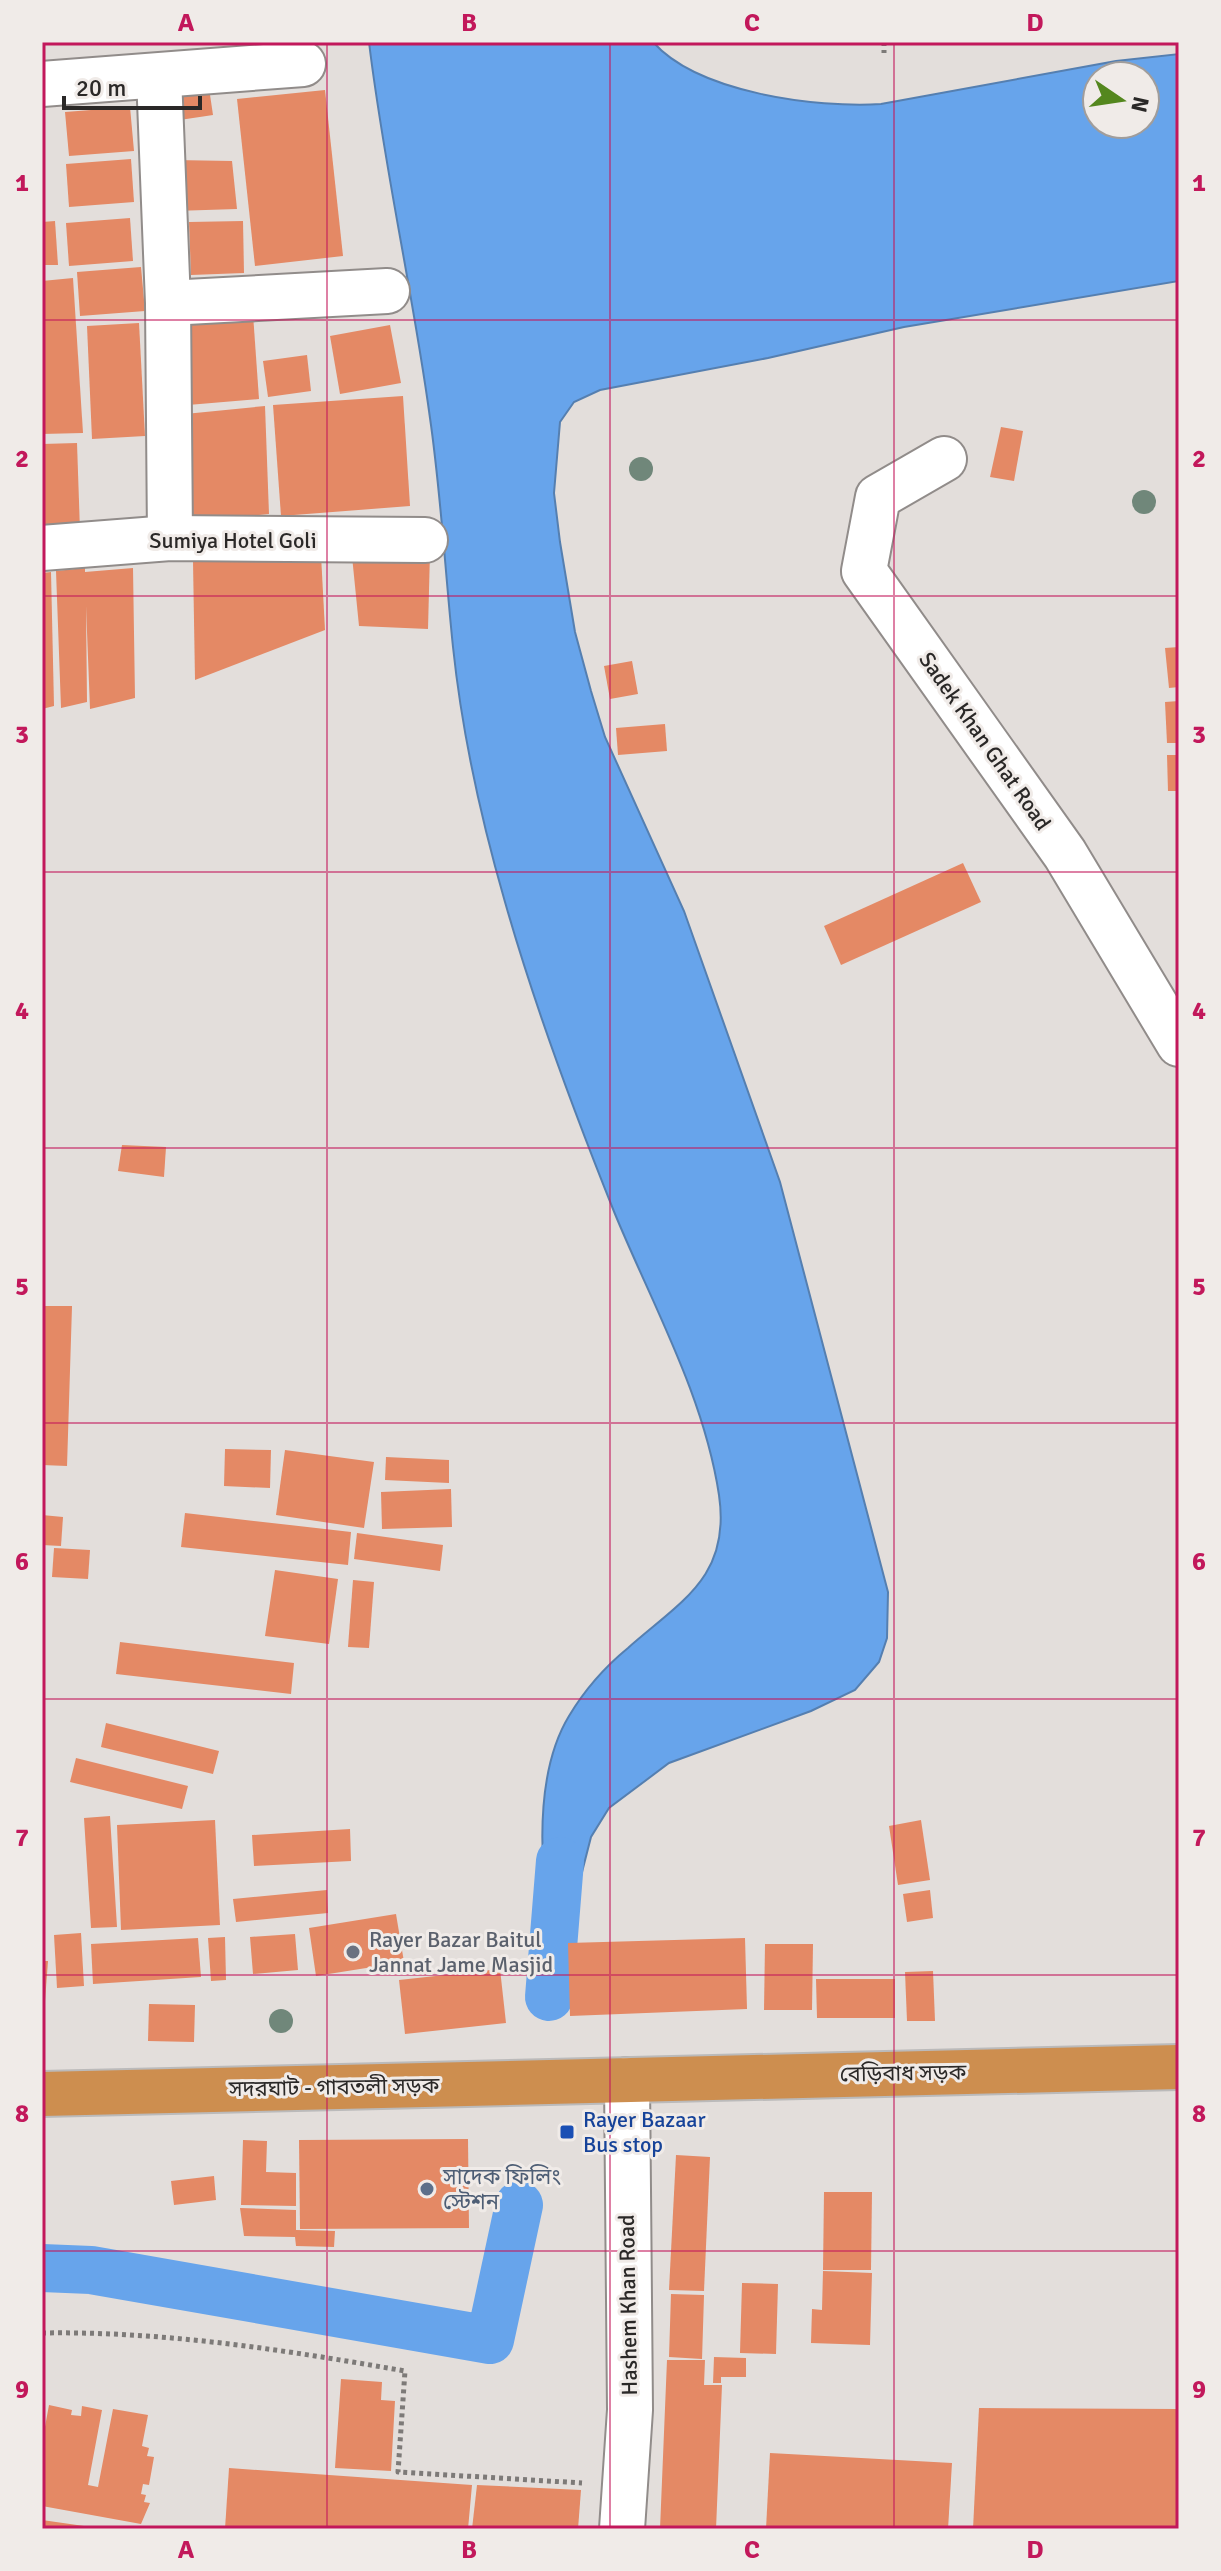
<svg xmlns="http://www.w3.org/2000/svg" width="1221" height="2571" font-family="Signika,'Noto Sans Bengali',sans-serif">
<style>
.water{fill:#67a4eb;stroke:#557fb0;stroke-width:2;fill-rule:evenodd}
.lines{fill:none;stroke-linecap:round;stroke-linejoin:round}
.canal{stroke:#67a4eb;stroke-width:48}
.building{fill:#e48965}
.minor-casing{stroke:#918c8a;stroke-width:48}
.highway-casing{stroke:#bbbaba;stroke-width:48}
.path{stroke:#7d7a78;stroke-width:5;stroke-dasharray:4 4;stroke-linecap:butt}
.minor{stroke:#fff;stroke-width:44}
.highway{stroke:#cd8e4f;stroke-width:44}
.tree{fill:#70877a}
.grid{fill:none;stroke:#c2185b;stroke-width:2;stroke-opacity:0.55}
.worship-dot{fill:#6b7280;stroke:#f0ebe8;stroke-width:3}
.transit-dot{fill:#1a4fb4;stroke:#f0ebe8;stroke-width:3}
.service-dot{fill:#5c6f8a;stroke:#f0ebe8;stroke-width:3}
.labels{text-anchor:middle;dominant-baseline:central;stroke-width:6;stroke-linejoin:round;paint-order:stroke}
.street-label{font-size:22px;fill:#2a2827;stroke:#f0ebe8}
.worship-label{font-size:22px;fill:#5b616d;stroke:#f0ebe8;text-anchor:start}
.transit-label{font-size:22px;fill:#164399;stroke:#f0ebe8;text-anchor:start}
.service-label{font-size:22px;fill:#4e5e75;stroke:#f0ebe8;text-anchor:start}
.neatline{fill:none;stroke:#c2185b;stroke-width:3}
.grid-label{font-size:26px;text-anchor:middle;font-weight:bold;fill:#c2185b}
</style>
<rect width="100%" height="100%" fill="#e3dedb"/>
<path class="water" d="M369,42H653C698,93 816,108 881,104L1116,61L1179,54V281L904,327L768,358L600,390L574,402L560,422L554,493L560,542L575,632L591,691L605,737L684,911L780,1182L888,1592L887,1638L879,1662L855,1690L811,1711L669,1763L609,1808L591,1837L571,1915L565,1925L556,1928L549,1922C540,1859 535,1772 569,1716C584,1691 606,1666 628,1648C681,1601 731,1577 719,1495C704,1396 653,1306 615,1214C574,1112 535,1008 505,902C481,819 462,733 453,647C445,570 441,494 430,418C413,292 384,168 369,42ZM1097,76H1145V124H1097Z"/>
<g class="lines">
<g class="canal">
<path d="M549,1997L560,1861"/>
<path d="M42,2268L91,2270L490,2340L519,2205"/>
</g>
</g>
<g class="building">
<path d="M209,88L213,115L173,121L169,94Z"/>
<path d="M325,90L343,256L255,266L237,99Z"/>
<path d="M130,107L134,151L69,156L65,112Z"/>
<path d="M131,159L134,202L69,207L66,164Z"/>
<path d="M174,160L232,161L237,209L174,211Z"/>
<path d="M130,218L133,261L69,266L66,223Z"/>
<path d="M55,221L58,265H42V222Z"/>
<path d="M243,221L244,273L191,275L189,222Z"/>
<path d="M141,267L145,311L80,316L77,272Z"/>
<path d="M73,278L83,433L42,434V281Z"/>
<path d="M253,314L259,399L188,405L181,320Z"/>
<path d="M139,323L145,436L92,439L87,326Z"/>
<path d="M390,325L401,383L340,394L330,336Z"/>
<path d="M307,355L311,391L268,397L263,361Z"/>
<path d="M403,396L410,506L281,516L273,405Z"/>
<path d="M265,406L269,514L190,522L185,414Z"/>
<path d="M1001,427L1023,431L1014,481L990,477Z"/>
<path d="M77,443L80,531L42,533V444Z"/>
<path d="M430,552L428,629L359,626L352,556Z"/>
<path d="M321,555L325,630L195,680L193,561Z"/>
<path d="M85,568V572L133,568L135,698L90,709L86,606L87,702L61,708L56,571Z"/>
<path d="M51,572L54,706L42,709V573Z"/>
<path d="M1179,647V687L1169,688L1165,648Z"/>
<path d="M632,661L638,694L610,699L604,666Z"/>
<path d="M1179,701V743H1167L1165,702Z"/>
<path d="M665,724L667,751L618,755L616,728Z"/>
<path d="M1167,755H1179V791H1168Z"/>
<path d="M963,863L981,902L841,965L824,926Z"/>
<path d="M122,1145L166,1147L164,1177L118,1171Z"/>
<path d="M42,1306H72L67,1466L42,1465Z"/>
<path d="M225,1449L271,1450L270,1488L224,1486Z"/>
<path d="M285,1450L374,1462L364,1528L276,1515Z"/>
<path d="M386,1457L449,1460V1483L385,1480Z"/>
<path d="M451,1489L452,1527L382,1529L381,1492Z"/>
<path d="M185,1513L351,1532L348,1565L181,1547Z"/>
<path d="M42,1515L63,1517L61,1546L42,1545Z"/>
<path d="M357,1533L443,1545L440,1571L354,1559Z"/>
<path d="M54,1548L90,1550L88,1579L52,1577Z"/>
<path d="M275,1570L338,1579L329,1644L265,1636Z"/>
<path d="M353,1580L374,1582L369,1648L348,1647Z"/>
<path d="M120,1642L294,1663L291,1694L116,1674Z"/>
<path d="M106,1723L219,1751L213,1774L101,1747Z"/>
<path d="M76,1758L188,1786L182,1809L70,1782Z"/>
<path d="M110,1816L117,1927L91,1928L84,1818Z"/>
<path d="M215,1820L220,1925L121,1930L117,1825Z"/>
<path d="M921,1820L930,1880L898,1885L889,1826Z"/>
<path d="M350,1829L351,1861L254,1866L252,1835Z"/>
<path d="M327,1890L328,1913L236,1922L233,1899Z"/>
<path d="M930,1890L933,1918L907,1922L903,1894Z"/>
<path d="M396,1914L404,1962L316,1976L309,1928Z"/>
<path d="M81,1933L84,1986L57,1988L54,1935Z"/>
<path d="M295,1934L298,1970L253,1974L250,1937Z"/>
<path d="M225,1937L226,1980L211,1981L208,1938Z"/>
<path d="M198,1938L201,1977L93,1984L91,1944Z"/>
<path d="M745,1938L747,2009L570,2016L568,1943Z"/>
<path d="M765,1944H813L812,2010H764Z"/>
<path d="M42,1961H48L45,2001H42Z"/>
<path d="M500,1969L506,2023L405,2034L399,1980Z"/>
<path d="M933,1971L935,2021H907L905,1972Z"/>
<path d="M816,1979H895V2018H817Z"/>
<path d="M149,2004L195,2005L194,2042L148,2041Z"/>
<path d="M468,2139L469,2228L300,2229L299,2140Z"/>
<path d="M243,2140L267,2141L266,2172L296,2173V2206L241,2205Z"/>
<path d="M676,2155L710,2157L704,2291L669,2290Z"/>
<path d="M214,2176L216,2200L174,2205L171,2181Z"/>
<path d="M824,2192H872L871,2270H823Z"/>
<path d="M240,2208L296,2210V2230L335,2231L334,2247L296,2246L295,2237L244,2236Z"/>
<path d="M823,2271L872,2273L870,2345L811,2343L812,2309L822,2310Z"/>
<path d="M742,2283L778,2284L776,2354L740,2353Z"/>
<path d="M671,2294L704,2295L702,2359L669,2357Z"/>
<path d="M714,2357L746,2358V2377H721V2383H713Z"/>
<path d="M667,2360H705L704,2385H722L716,2529H660Z"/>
<path d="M341,2379L382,2382L381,2400L395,2401L391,2471L335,2468Z"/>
<path d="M49,2405L72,2410L71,2415L81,2416L82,2406L102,2410L88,2485L98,2487L113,2409L148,2415L142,2446L149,2448L147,2456L154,2457L149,2485L143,2484L141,2494L146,2495L144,2502L150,2503L141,2524L42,2506V2443Z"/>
<path d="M979,2408L1179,2409V2529H973Z"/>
<path d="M770,2453L952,2463L948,2529H766Z"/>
<path d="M229,2468L472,2485L468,2529H225Z"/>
<path d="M477,2485L581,2490L578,2529H472Z"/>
<path d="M42,2520L91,2527V2529H42Z"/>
</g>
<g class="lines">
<g class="minor-casing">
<g id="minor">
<path d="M159,76L168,303L170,538"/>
<path d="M42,84L303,64"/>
<path d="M168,303L387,291"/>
<path d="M944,459L878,497L864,571L1065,854L1179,1044"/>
<path d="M42,548L170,538L425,540"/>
<path d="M622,2529L630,2410L627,2080"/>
</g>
</g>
<g class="highway-casing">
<path id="highway" d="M42,2094L1179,2067"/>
</g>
<g class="path">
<path d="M884,42V53"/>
<path d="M42,2333C164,2331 285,2350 405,2371L398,2472L582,2483"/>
</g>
<use href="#minor" class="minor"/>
<use href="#highway" class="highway"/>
</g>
<g class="tree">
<circle cx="641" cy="469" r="12"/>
<circle cx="1144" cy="502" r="12"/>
<circle cx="281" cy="2021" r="12"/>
</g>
<path class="grid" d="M327,42V2529M610,42V2529M894,42V2529M42,320H1179M42,596H1179M42,872H1179M42,1148H1179M42,1423H1179M42,1699H1179M42,1975H1179M42,2251H1179"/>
<circle class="worship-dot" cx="353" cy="1952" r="8"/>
<rect class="transit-dot" x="559" y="2124" width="16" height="16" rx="4"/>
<circle class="service-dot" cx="427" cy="2189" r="8"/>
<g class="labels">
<g class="street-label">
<text x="233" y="540">Sumiya Hotel Goli</text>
<text transform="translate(985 741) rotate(55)">Sadek Khan Ghat Road</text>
<text transform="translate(903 2073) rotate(-1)">বেড়িবাধ সড়ক</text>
<text transform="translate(334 2087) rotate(-1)">সদরঘাট - গাবতলী সড়ক</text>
<text transform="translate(628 2305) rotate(-91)">Hashem Khan Road</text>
</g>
<g class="worship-label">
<text x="369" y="1939">Rayer Bazar Baitul<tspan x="369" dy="25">Jannat Jame Masjid</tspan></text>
</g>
<g class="transit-label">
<text x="583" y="2119">Rayer Bazaar<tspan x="583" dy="25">Bus stop</tspan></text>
</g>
<g class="service-label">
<text x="443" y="2176">সাদেক ফিলিং<tspan x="443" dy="25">স্টেশন</tspan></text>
</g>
</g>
<rect width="1221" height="2571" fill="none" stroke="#f0ebe8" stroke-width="88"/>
<g transform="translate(1121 100) rotate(103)"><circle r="38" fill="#f0ebe8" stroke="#a19d9b" stroke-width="2"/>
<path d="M0-6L14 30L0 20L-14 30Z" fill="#54871e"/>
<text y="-12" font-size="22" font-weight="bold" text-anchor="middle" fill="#2a2827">N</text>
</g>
<path d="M64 96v12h136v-12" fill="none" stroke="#2a2827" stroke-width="4"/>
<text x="76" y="96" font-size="24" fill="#2a2827" stroke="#f0ebe8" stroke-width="6" paint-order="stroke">20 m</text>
<rect x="44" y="44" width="1133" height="2483" class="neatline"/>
<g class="grid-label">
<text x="186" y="31">A</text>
<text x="469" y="31">B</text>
<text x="752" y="31">C</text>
<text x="1035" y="31">D</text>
<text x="22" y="191">1</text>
<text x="1199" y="191">1</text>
<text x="22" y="467">2</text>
<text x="1199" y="467">2</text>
<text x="22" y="743">3</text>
<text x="1199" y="743">3</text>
<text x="22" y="1019">4</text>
<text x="1199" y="1019">4</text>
<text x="22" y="1295">5</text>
<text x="1199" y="1295">5</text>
<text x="22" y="1570">6</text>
<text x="1199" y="1570">6</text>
<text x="22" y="1846">7</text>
<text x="1199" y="1846">7</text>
<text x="22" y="2122">8</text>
<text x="1199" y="2122">8</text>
<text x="22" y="2398">9</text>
<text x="1199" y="2398">9</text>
<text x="186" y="2558">A</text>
<text x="469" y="2558">B</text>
<text x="752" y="2558">C</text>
<text x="1035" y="2558">D</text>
</g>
</svg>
